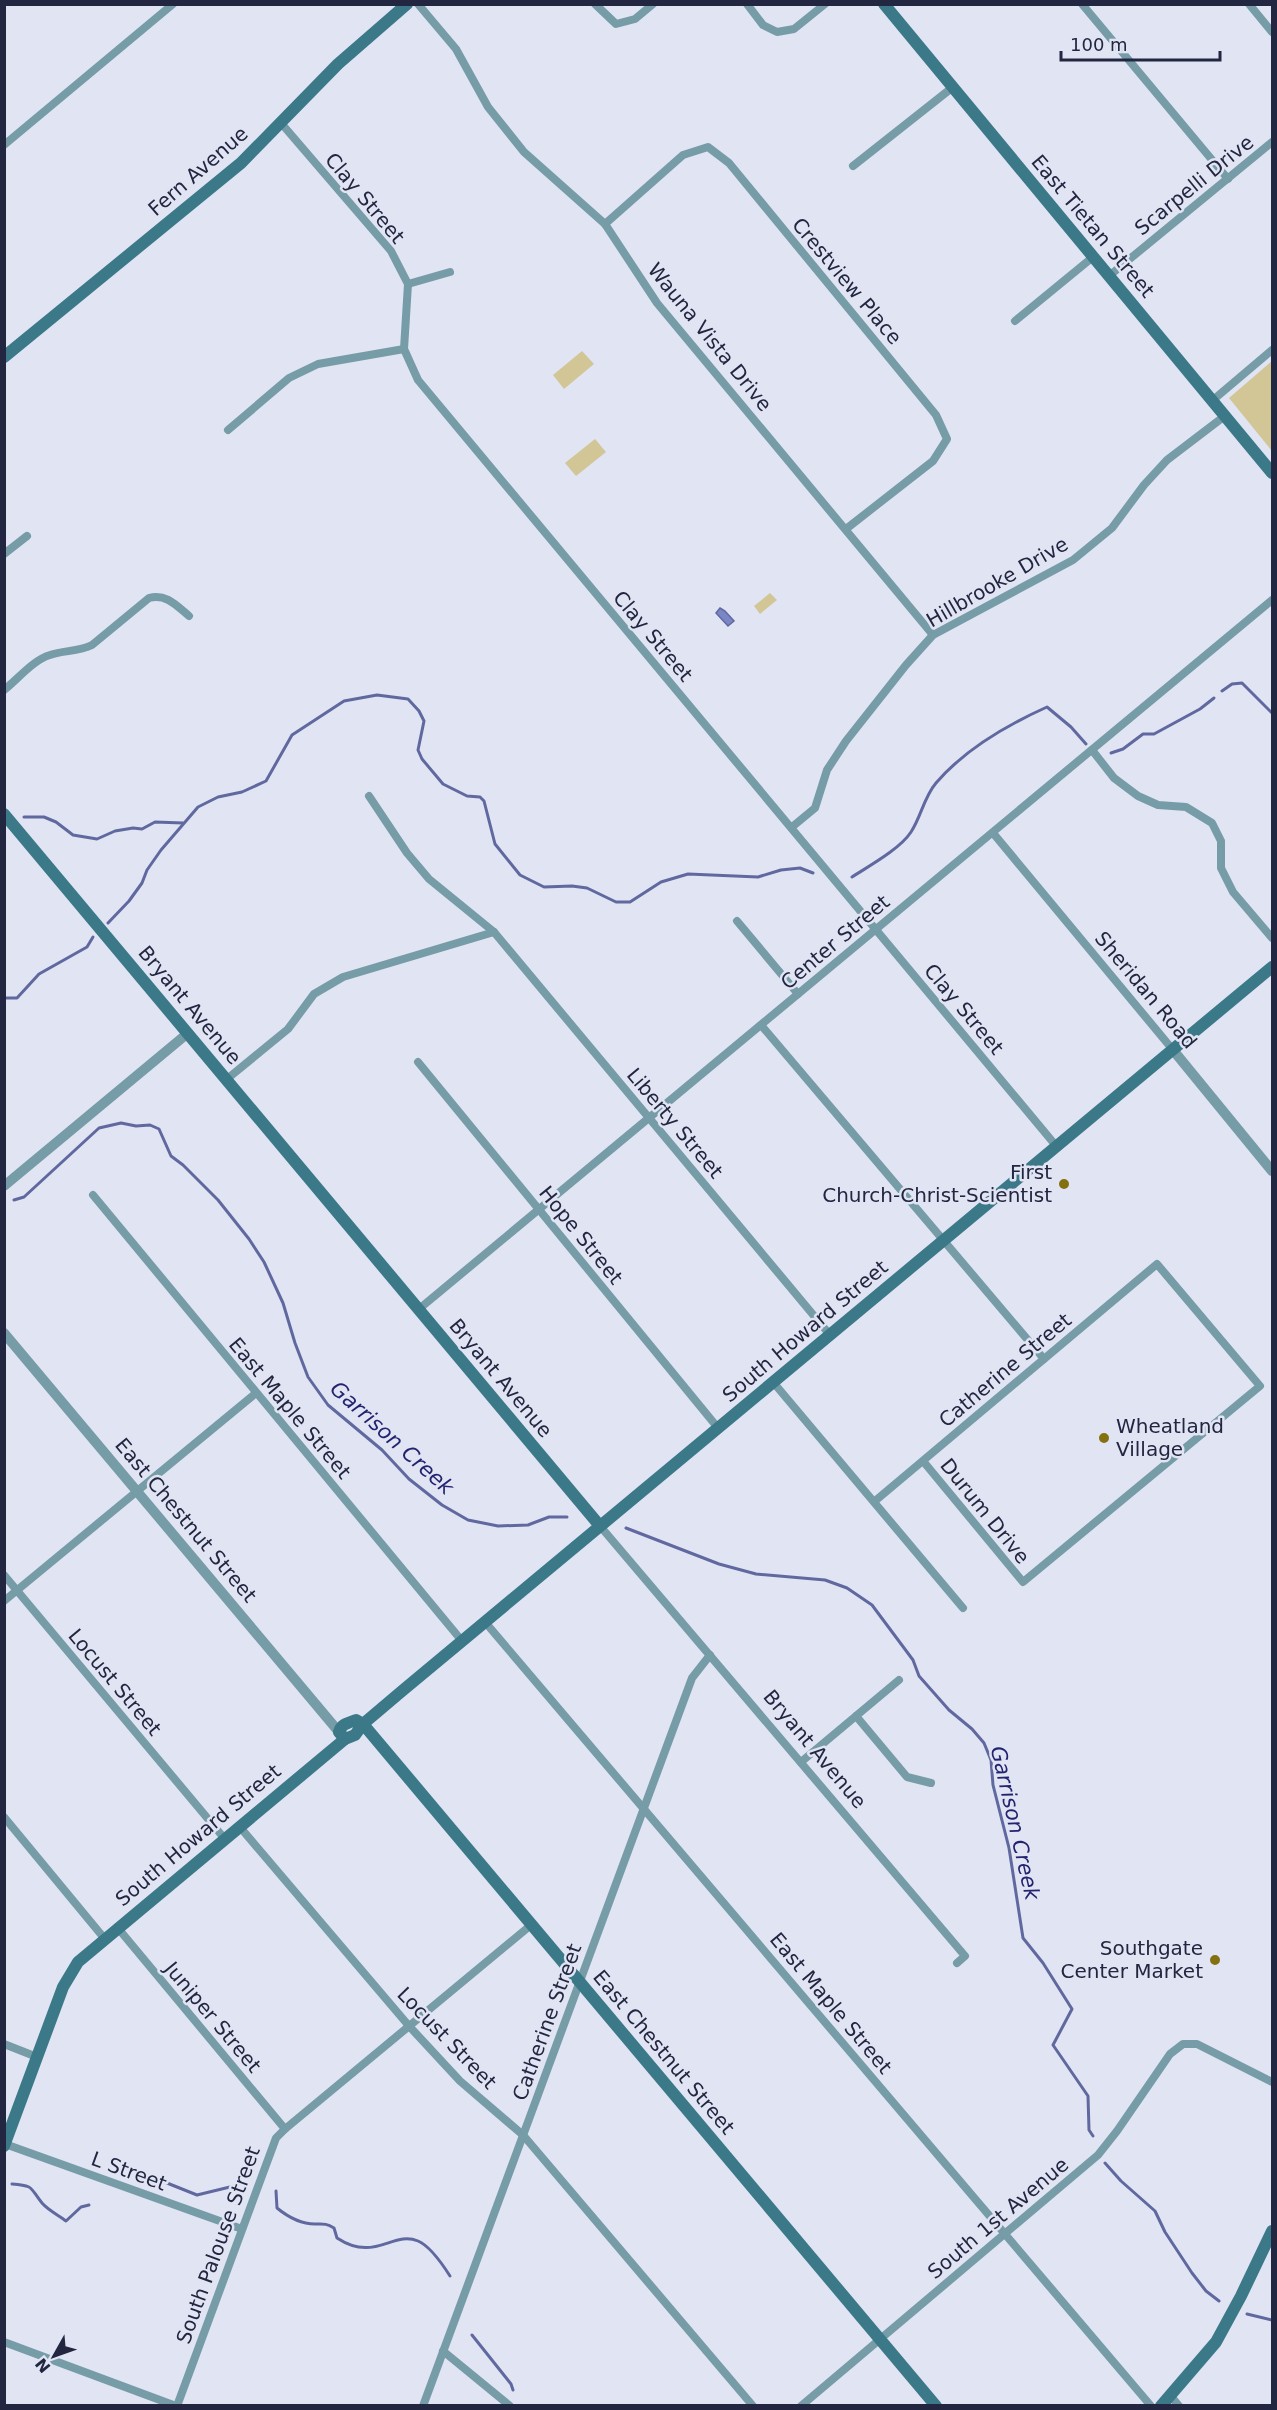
<svg xmlns="http://www.w3.org/2000/svg" width="1277" height="2410" font-family="'DejaVu Sans',sans-serif">
<style>
.green{fill:#d2c697}
.water{fill:#7b86c7;stroke:#60699f;stroke-width:1.5}
.lines{fill:none;stroke-linecap:round;stroke-linejoin:round}
.stream{stroke:#60699f;stroke-width:3}
.minor{stroke:#769ca7;stroke-width:8}
.tertiary{stroke:#769ca7;stroke-width:10}
.secondary{stroke:#3c7988;stroke-width:12}
.poi-dot{fill:#847010;stroke:#e1e4f2;stroke-width:2}
.labels{text-anchor:middle;dominant-baseline:central;stroke-width:5;stroke-linejoin:round;paint-order:stroke}
.street-label{font-size:20px;fill:#222641;stroke:#e1e4f2}
.poi-label{font-size:20px;fill:#222641;stroke:#e1e4f2;text-anchor:end}
.water-label{font-size:21px;font-style:italic;fill:#232370;stroke:#e1e4f2}
</style>
<rect width="100%" height="100%" fill="#e1e4f2"/>
<g class="green">
<path d="M582,351L594,364L564,389L553,375Z"/>
<path d="M1272,361V451L1229,398Z"/>
<path d="M595,439L606,452L576,476L565,463Z"/>
<path d="M770,593L777,600L760,614L754,606Z"/>
</g>
<path class="water" d="M720,608L725,611L734,621L728,626L716,613Z"/>
<g class="lines">
<g class="stream">
<path d="M1222,691L1232,684L1242,683L1272,713"/>
<path d="M1111,753L1123,749L1143,734H1154L1200,709L1214,698"/>
<path d="M24,817H44L56,822L73,835L97,839L115,831L133,828L142,829L155,822L183,823"/>
<path d="M852,877C869,866 900,849 911,832C921,817 924,797 936,783C965,749 1007,725 1047,707L1071,727L1086,744"/>
<path d="M108,923L129,901L142,883L147,870L161,850L198,807L218,797L242,792L266,781L292,735L344,701L377,695L408,699L419,711L424,721L418,750L422,759L443,784L467,796L480,797L484,801L495,844L520,875L544,887L572,886L587,888L616,902H630L661,882L688,874L758,877L781,870L800,868L813,873"/>
<path d="M4,998H17L39,974L87,947L93,937"/>
<path d="M14,1200L24,1197L99,1128L121,1123L136,1126L150,1125L159,1129L171,1156L183,1165L218,1200L249,1239L264,1262L283,1303L295,1343L308,1377L328,1405L382,1450L409,1479L442,1505L468,1520L498,1526L528,1525L549,1517H567"/>
<path d="M626,1528L719,1564L756,1574L825,1580L847,1588L872,1605L913,1660L919,1676L949,1710L972,1729L984,1743L991,1760L993,1785L1009,1848L1023,1938L1043,1963L1072,2009L1053,2045L1088,2096L1089,2130L1093,2136"/>
<path d="M1105,2163L1121,2181L1155,2211L1165,2232L1192,2273L1206,2291L1219,2301"/>
<path d="M162,2181L197,2195L234,2186"/>
<path d="M12,2184C35,2186 29,2187 42,2203C48,2210 58,2215 66,2221L81,2207L89,2205"/>
<path d="M276,2191L277,2208C288,2217 301,2224 315,2224C323,2224 326,2223 334,2228L337,2238C375,2263 393,2230 418,2241C430,2246 443,2265 450,2276"/>
<path d="M1247,2314L1272,2320"/>
<path d="M472,2335L511,2384L513,2390"/>
</g>
<g class="minor">
<path d="M418,4L456,49L488,107L524,152L605,224L657,303L933,635"/>
<path d="M595,4L616,24L635,19L653,4"/>
<path d="M747,4L763,25L777,32L794,29L825,4"/>
<path d="M1082,4L1228,179"/>
<path d="M1249,4L1272,32"/>
<path d="M281,123L391,251L408,284L404,349L418,380L1057,1147"/>
<path d="M4,145L173,4"/>
<path d="M853,166L953,87"/>
<path d="M605,224L683,155L708,147L729,163L936,415L947,439L933,461L846,529"/>
<path d="M1109,276L1272,142"/>
<path d="M408,284L450,272"/>
<path d="M1015,321L1093,257"/>
<path d="M1213,400L1272,350"/>
<path d="M228,430L289,378L318,364L404,349"/>
<path d="M4,554L27,536"/>
<path d="M4,690C18,679 33,660 50,655C64,650 78,652 92,645L149,598C166,593 177,606 189,616"/>
<path d="M1092,750L1114,778L1138,796L1158,805L1186,807L1212,823L1221,841V868L1233,892L1272,938"/>
<path d="M369,796L407,853L429,879L494,932L830,1335"/>
<path d="M792,827L815,808L827,770L846,741L906,665L933,635L1073,560L1112,528L1144,485L1167,460L1226,415"/>
<path d="M993,833L1173,1050"/>
<path d="M737,921L798,994"/>
<path d="M761,1025L1044,1359"/>
<path d="M418,1062L718,1428"/>
<path d="M227,1079L288,1029L314,994L343,977L494,932"/>
<path d="M93,1195L462,1641"/>
<path d="M419,1309L1272,600"/>
<path d="M773,1382L963,1608"/>
<path d="M875,1501L1157,1264L1260,1386L1023,1582L923,1461"/>
<path d="M600,1526L965,1956L957,1963"/>
<path d="M4,1575L224,1838"/>
<path d="M4,1601L256,1393"/>
<path d="M485,1622L1151,2406"/>
<path d="M856,1716L907,1777L931,1783"/>
<path d="M801,1762L899,1680"/>
<path d="M4,1817L104,1938"/>
<path d="M239,1826L409,2026L460,2081L523,2135L753,2406"/>
<path d="M117,1927L285,2129"/>
<path d="M4,2044L37,2057"/>
<path d="M5,2144L242,2229"/>
<path d="M4,2342L176,2406"/>
<path d="M443,2351L510,2406"/>
<path d="M1170,2395L1179,2406"/>
<path d="M177,2406L276,2138L285,2129L531,1925"/>
<path d="M423,2406L692,1678L710,1655"/>
<path d="M801,2406L1098,2155L1117,2131L1170,2054L1183,2044H1197L1272,2082"/>
</g>
<g class="tertiary">
<path d="M1173,1050L1272,1171"/>
<path d="M4,1186L188,1033"/>
<path d="M4,1333L339,1732"/>
</g>
<g class="secondary">
<path d="M884,4L1272,473"/>
<path d="M4,357L241,163L338,64L407,4"/>
<path d="M4,814L600,1526"/>
<path d="M4,2146L63,1987L78,1962L345,1739"/>
<path d="M936,2406L363,1724L356,1720C348,1723 341,1724 339,1732L345,1739L355,1735L363,1724L402,1691L1272,967"/>
<path d="M1161,2406L1216,2342L1241,2296L1272,2231"/>
</g>
</g>
<g class="poi-dot">
<circle cx="1064" cy="1184" r="6"/>
<circle cx="1104" cy="1438" r="6"/>
<circle cx="1215" cy="1960" r="6"/>
</g>
<g class="labels">
<g class="street-label">
<text transform="translate(198 171) rotate(-41)">Fern Avenue</text>
<text transform="translate(1194 185) rotate(-39)">Scarpelli Drive</text>
<text transform="translate(365 198) rotate(50)">Clay Street</text>
<text transform="translate(1093 226) rotate(50)">East Tietan Street</text>
<text transform="translate(847 281) rotate(50)">Crestview Place</text>
<text transform="translate(710 337) rotate(51)">Wauna Vista Drive</text>
<text transform="translate(997 582) rotate(-30)">Hillbrooke Drive</text>
<text transform="translate(653 636) rotate(50)">Clay Street</text>
<text transform="translate(835 942) rotate(-40)">Center Street</text>
<text transform="translate(1146 990) rotate(50)">Sheridan Road</text>
<text transform="translate(190 1005) rotate(50)">Bryant Avenue</text>
<text transform="translate(964 1009) rotate(50)">Clay Street</text>
<text transform="translate(675 1123) rotate(50)">Liberty Street</text>
<text transform="translate(581 1235) rotate(51)">Hope Street</text>
<text transform="translate(805 1331) rotate(-40)">South Howard Street</text>
<text transform="translate(1005 1370) rotate(-40)">Catherine Street</text>
<text transform="translate(501 1378) rotate(50)">Bryant Avenue</text>
<text transform="translate(290 1408) rotate(50)">East Maple Street</text>
<text transform="translate(985 1511) rotate(51)">Durum Drive</text>
<text transform="translate(186 1520) rotate(50)">East Chestnut Street</text>
<text transform="translate(115 1682) rotate(50)">Locust Street</text>
<text transform="translate(815 1749) rotate(50)">Bryant Avenue</text>
<text transform="translate(198 1835) rotate(-40)">South Howard Street</text>
<text transform="translate(831 2003) rotate(50)">East Maple Street</text>
<text transform="translate(213 2017) rotate(50)">Juniper Street</text>
<text transform="translate(547 2022) rotate(-70)">Catherine Street</text>
<text transform="translate(447 2038) rotate(46)">Locust Street</text>
<text transform="translate(664 2052) rotate(50)">East Chestnut Street</text>
<text transform="translate(129 2171) rotate(20)">L Street</text>
<text transform="translate(998 2218) rotate(-40)">South 1st Avenue</text>
<text transform="translate(218 2245) rotate(-70)">South Palouse Street</text>
</g>
<g class="poi-label">
<text x="1052" y="1172">First<tspan x="1052" dy="23">Church-Christ-Scientist</tspan></text>
<text x="1116" y="1426" text-anchor="start">Wheatland<tspan x="1116" dy="23">Village</tspan></text>
<text x="1203" y="1948">Southgate<tspan x="1203" dy="23">Center Market</tspan></text>
</g>
<g class="water-label">
<text transform="translate(392 1438) rotate(42)">Garrison Creek</text>
<text transform="translate(1015 1823) rotate(77)">Garrison Creek</text>
</g>
</g>
<rect width="1277" height="2410" fill="none" stroke="#222641" stroke-width="12"/>
<g transform="translate(54 2356) rotate(230)" stroke="#e1e4f2" stroke-width="4.5" paint-order="stroke">
<path d="M0-4.5L10 22L0 15L-10 22Z" fill="#222641"/>
<text y="-9" font-size="16" font-weight="bold" text-anchor="middle" fill="#222641">N</text>
</g>
<path d="M1061 51v9h159v-9" fill="none" stroke="#222641" stroke-width="3"/>
<text x="1070" y="51" font-size="18" fill="#222641" stroke="#e1e4f2" stroke-width="4.5" paint-order="stroke">100 m</text>
</svg>
